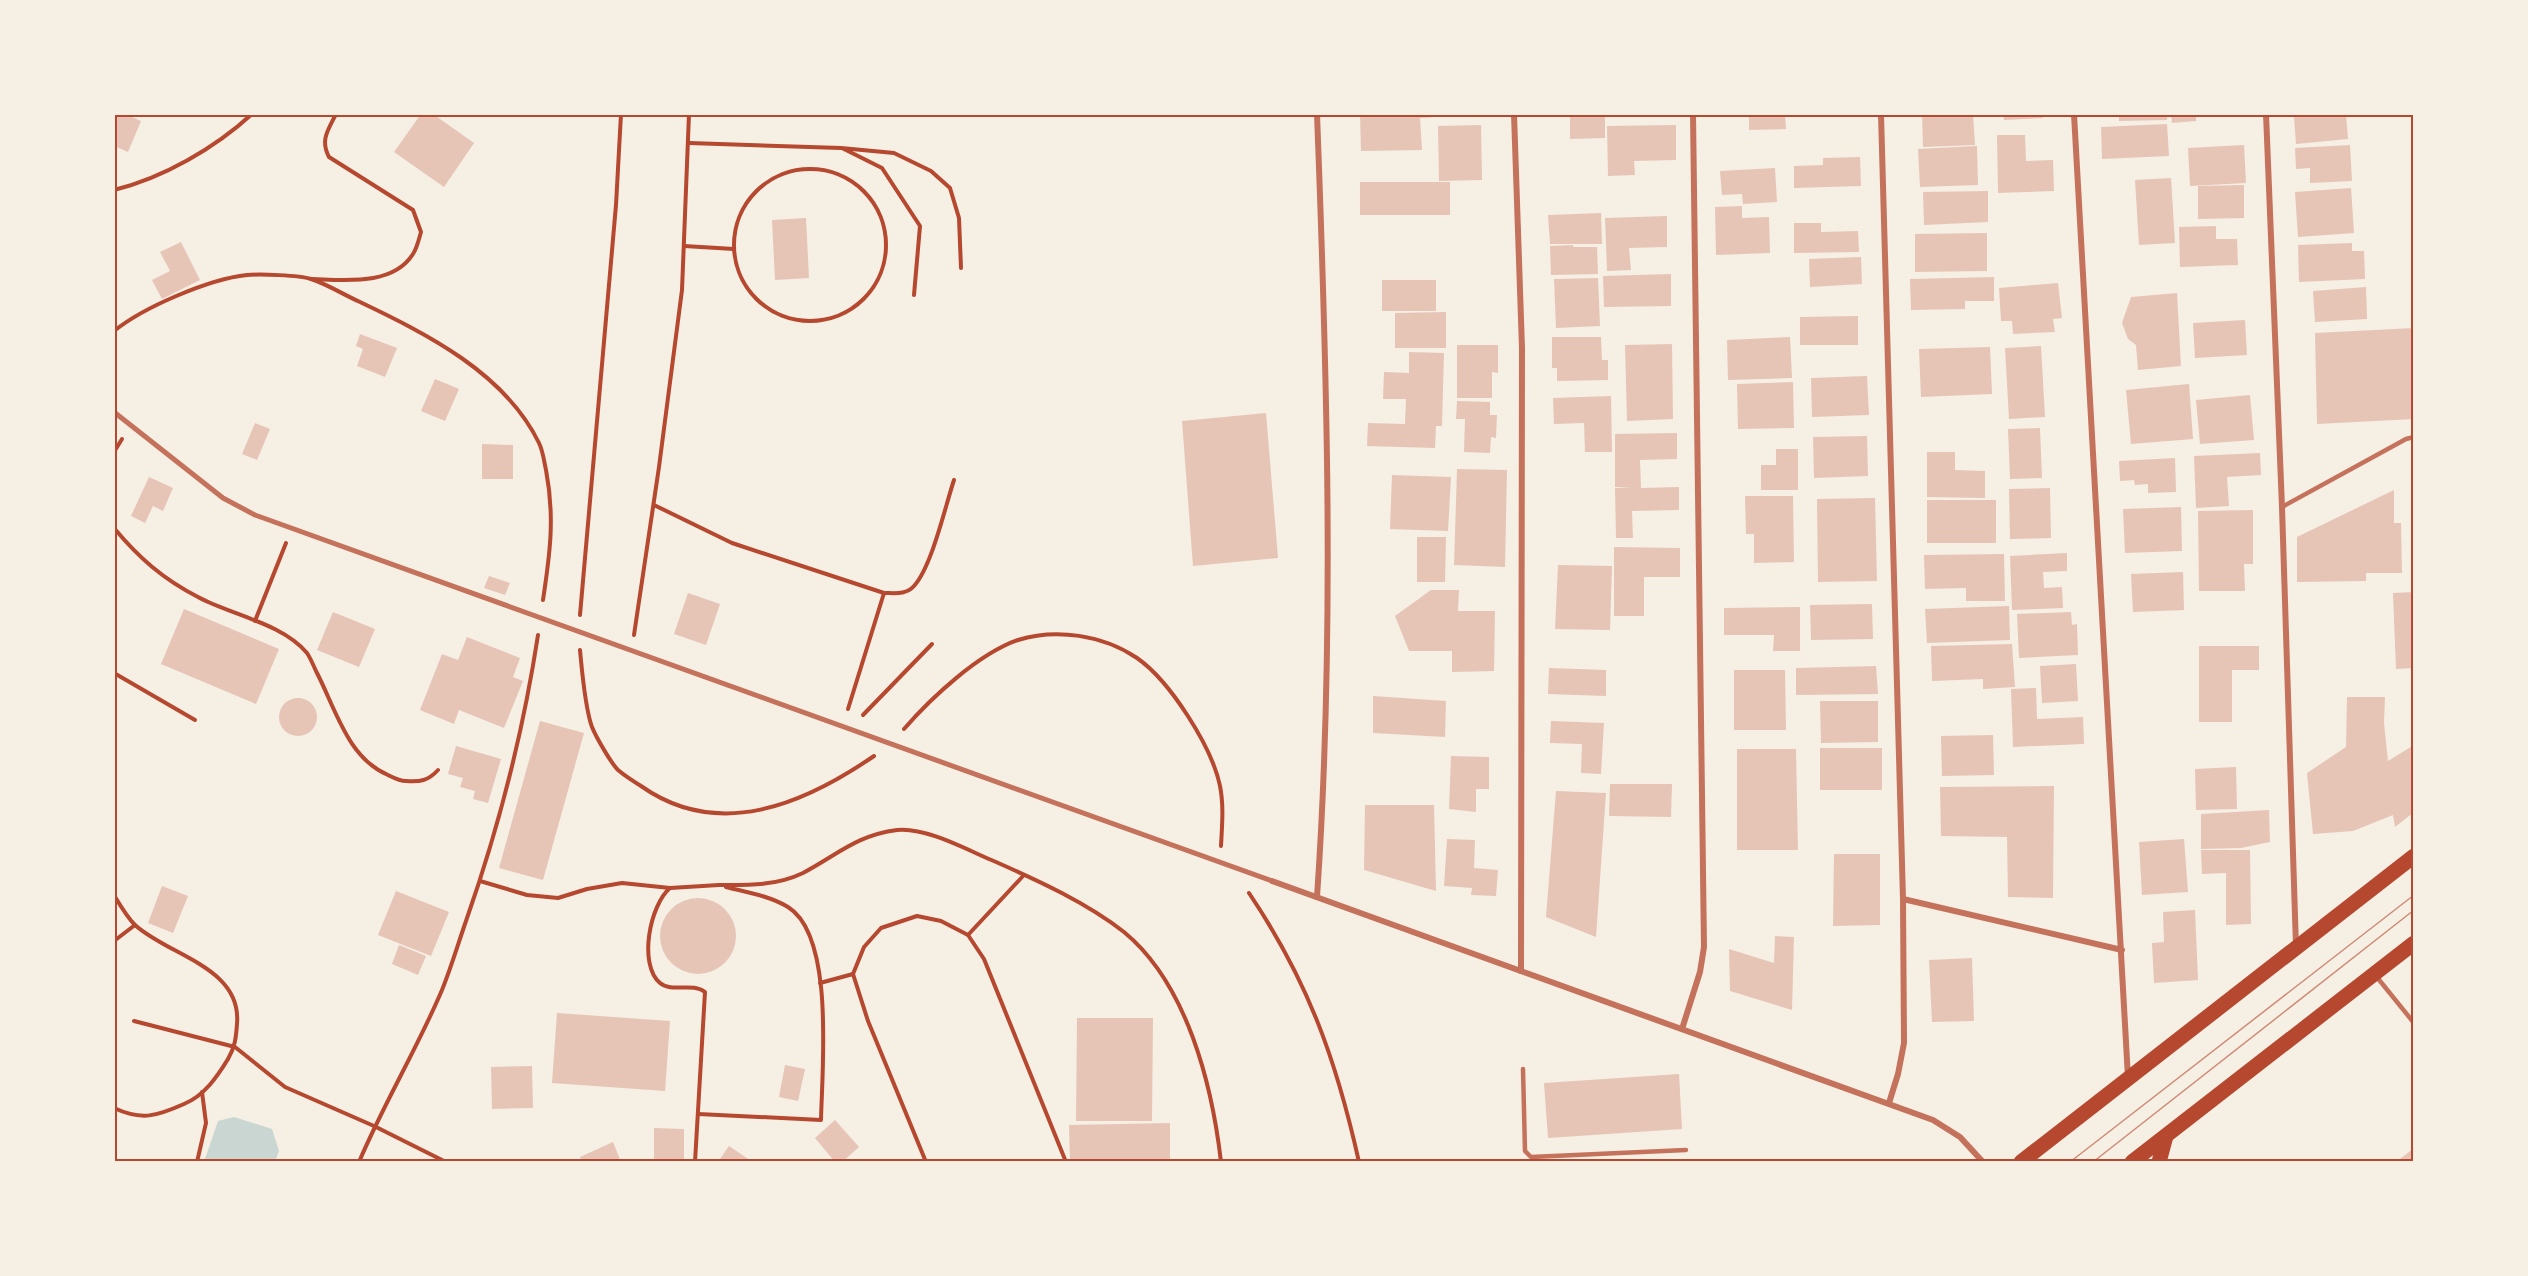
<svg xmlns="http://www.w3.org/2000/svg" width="2528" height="1276" font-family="'Sofia Sans Condensed',sans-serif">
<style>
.water{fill:#c9d6d2}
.building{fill:#e6c5b7}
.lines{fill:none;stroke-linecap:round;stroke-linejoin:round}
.path{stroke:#b5482f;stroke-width:4}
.service{stroke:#c5725c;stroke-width:4.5}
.pedestrian{stroke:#c5725c;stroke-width:5}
.minor{stroke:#c5725c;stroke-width:6}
.primary{stroke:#b5482f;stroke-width:15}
.tram{stroke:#cf8b77;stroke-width:1.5}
.neatline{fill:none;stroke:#b5482f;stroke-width:2}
</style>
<rect width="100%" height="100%" fill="#f6efe4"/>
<path class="water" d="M234,1117L272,1129L279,1151L275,1162H204L218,1121Z"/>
<g class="building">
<path d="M114,114H125L141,121L128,152L114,146Z"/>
<path d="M421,114H433L474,143L444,187L394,152Z"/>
<path d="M1360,114H1436V117L1420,118L1422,150L1361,151Z"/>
<path d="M1570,114H1605V138L1570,139Z"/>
<path d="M1749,114H1785L1786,129L1749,130Z"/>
<path d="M1922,114H1973L1975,145L1923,147Z"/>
<path d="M2003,114H2042L2043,118L2004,120Z"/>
<path d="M2119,114H2167V120L2119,121Z"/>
<path d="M2171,114H2196V121L2172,123Z"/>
<path d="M2346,114L2348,139L2296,144L2294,117Z"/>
<path d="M2167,124L2169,156L2102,159L2101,127Z"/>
<path d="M1481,125L1482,180L1439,181L1438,126Z"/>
<path d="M1676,125V160L1634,161L1635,175L1608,176L1607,126Z"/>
<path d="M1997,135H2025L2026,161L2053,160L2054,191L1998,193Z"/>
<path d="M2244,145L2246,183L2190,186L2188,148Z"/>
<path d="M2350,145L2352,181L2310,183V168L2296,169L2295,148Z"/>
<path d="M1977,146L1978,185L1920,187L1918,149Z"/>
<path d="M1860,157L1861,186L1794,188V166L1823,165V158Z"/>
<path d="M1775,168L1777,202L1743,204L1742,194L1722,195L1720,171Z"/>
<path d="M2171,178L2175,243L2139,245L2135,180Z"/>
<rect x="1360" y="182" width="90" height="33"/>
<path d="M2244,185V218L2198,219V186Z"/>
<path d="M2351,188L2354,233L2298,237L2295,192Z"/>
<path d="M1988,191V222L1924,225L1923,192Z"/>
<path d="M1742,206V218L1769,217L1770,253L1716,255L1715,207Z"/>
<path d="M1601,213L1602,244H1550L1548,215Z"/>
<path d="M1667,216V247L1629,248L1631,270L1607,271L1605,218Z"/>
<path d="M806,218L809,278L775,280L772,220Z"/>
<path d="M1794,223H1821V232L1858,231L1859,252L1794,253Z"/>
<path d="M2216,226V239H2237L2238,265L2180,267L2179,227Z"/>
<path d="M1987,233V271L1915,272V234Z"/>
<path d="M181,242L200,280L162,299L152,280L170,271L160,252Z"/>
<path d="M2352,243V251H2364L2365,279L2299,282L2298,245Z"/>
<path d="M1573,245V247H1597L1598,274L1551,275L1550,246Z"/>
<path d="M1861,257L1862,284L1810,287L1809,259Z"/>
<path d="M1671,274V306L1604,307L1603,276Z"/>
<path d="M1994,277V301H1965V309L1911,310L1910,279Z"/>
<path d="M1598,278L1600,326L1556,328L1554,279Z"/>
<rect x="1382" y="280" width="54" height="31"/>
<path d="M2058,283L2062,318L2053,319L2055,332L2013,334L2012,321H2001L1999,288Z"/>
<path d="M2366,287L2367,319L2315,322L2313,291Z"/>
<path d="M2177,293L2181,366L2138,370L2136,345L2128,339L2122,323L2131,297Z"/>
<path d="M1446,312V348H1395V313Z"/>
<path d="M1858,316V345H1800V317Z"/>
<path d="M2245,320L2247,355L2195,358L2193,323Z"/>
<path d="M2414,328V419L2317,424L2315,333Z"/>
<path d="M360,334L397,348L385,377L357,366L363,349L356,346Z"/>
<path d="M1552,337H1601L1602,360H1608V380L1557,381V368H1552Z"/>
<path d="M1790,337L1792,378L1728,380L1727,340Z"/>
<path d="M1672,344L1673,419L1627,421L1625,345Z"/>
<path d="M1457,345H1498V373L1492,372V398H1457Z"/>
<path d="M2041,346L2045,417L2009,419L2005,348Z"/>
<path d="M1990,347L1992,394L1921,397L1919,349Z"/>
<path d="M1409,352L1444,353L1442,426H1436L1435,448L1367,446L1368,423L1405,424L1406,399H1383L1384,372L1409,373Z"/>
<path d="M1867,376L1869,415L1812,417L1811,378Z"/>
<path d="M435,379L459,389L445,421L421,411Z"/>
<path d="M1793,382L1794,428L1738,429L1737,384Z"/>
<path d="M2189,384L2193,439L2131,444L2126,390Z"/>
<path d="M2250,395L2254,440L2200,444L2196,400Z"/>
<path d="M1611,396L1612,452H1585L1584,423L1554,424L1553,398Z"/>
<path d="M1457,401L1490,402V415H1497L1496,438L1491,437L1490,453L1464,452L1465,419H1456Z"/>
<path d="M1266,413L1278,558L1193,566L1182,421Z"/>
<path d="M255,423L270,429L257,460L242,454Z"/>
<path d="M2040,428L2042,478L2010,479L2008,429Z"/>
<path d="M1677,433V459L1640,460L1641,488L1679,487V510L1632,511L1633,538H1616L1615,488H1632L1615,487V434Z"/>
<path d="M1867,436L1868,476L1814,478L1813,437Z"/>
<path d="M482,444L513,445V479H482Z"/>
<path d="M1776,449H1798V490H1761V465H1776Z"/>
<path d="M1927,452H1955V470L1985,471V498L1927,497Z"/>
<path d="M2260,453L2261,475L2227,477L2229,506L2196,508L2194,456Z"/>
<path d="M2175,458L2176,492L2148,493V484L2135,485L2134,480L2120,481L2119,461Z"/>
<path d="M1457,469L1507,470L1505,567L1454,565Z"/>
<path d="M1392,475L1451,477L1448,531L1390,529Z"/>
<path d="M149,477L173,488L163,511L153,506L145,523L131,516Z"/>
<path d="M2050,488L2051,538L2010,539L2009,489Z"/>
<path d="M2394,490V523H2401L2402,573H2366V581L2297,582V537Z"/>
<path d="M1745,496H1793L1794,562L1754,563V534H1746Z"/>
<path d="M1875,498L1877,581L1818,582L1817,499Z"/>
<rect x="1927" y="500" width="69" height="43"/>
<path d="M2181,507L2182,551L2125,553L2123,509Z"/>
<path d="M2253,510V564H2244L2245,591H2199L2198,511Z"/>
<path d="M1417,537H1446L1445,582H1417Z"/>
<path d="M1614,547L1680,548V577H1644V616H1614Z"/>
<path d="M2067,553V571L2043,572L2044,588L2062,587L2063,608L2012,610L2010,556Z"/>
<path d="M2004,554L2005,601H1966V588L1925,589L1924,555Z"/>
<path d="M1558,565L1612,566L1610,630L1555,629Z"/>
<path d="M2183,572L2184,610L2133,612L2131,574Z"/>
<path d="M489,576L510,583L505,595L484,588Z"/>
<path d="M1431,590H1459L1458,611H1495L1494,671L1452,672V651H1409L1395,616Z"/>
<path d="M2414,592V668L2396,669L2393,593Z"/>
<path d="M688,593L720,604L706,645L674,634Z"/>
<path d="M1872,604L1873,639L1811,640L1810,605Z"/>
<path d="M2009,606L2010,640L1927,643L1925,609Z"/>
<path d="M1800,607V651H1773L1774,635H1724V608Z"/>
<path d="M184,609L279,649L256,704L161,664Z"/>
<path d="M333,612L375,629L359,667L317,650Z"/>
<path d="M2071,612L2072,625L2077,624L2078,655L2019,658L2017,614Z"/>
<path d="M467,637L520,658L513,677L523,681L504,728L459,710L454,724L420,710L442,654L458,660Z"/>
<path d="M2012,644L2015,687L1983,689V679L1932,681L1931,646Z"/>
<path d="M2199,646H2259V670H2232V722H2199Z"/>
<path d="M2076,664L2078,701L2042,703L2040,666Z"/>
<path d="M1876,666L1878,694L1796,695V668Z"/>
<path d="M1549,668L1606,670V696L1548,694Z"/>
<path d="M1734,670H1785L1786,730H1734Z"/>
<path d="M2036,688L2037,719L2083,717L2084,744L2013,747L2011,689Z"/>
<path d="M1373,696L1446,701L1445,737L1373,733Z"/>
<path d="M2347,697H2385L2384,723L2388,761L2414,745V812L2395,827L2393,815L2353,831L2313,834L2307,773L2346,747Z"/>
<circle cx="298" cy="717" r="19"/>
<path d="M1820,701H1878V742L1821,743Z"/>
<path d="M540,721L584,733L543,880L499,868Z"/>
<path d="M1551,721L1604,723L1601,774L1581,773L1582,744L1550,743Z"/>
<path d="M1993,735L1994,775L1942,776L1941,736Z"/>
<path d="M456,746L501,759L488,803L473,799L475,791L460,787L463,778L448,774Z"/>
<rect x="1820" y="748" width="62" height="42"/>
<path d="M1737,749H1796L1798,850H1737Z"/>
<path d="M1451,756L1489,757V789H1476V812L1449,809Z"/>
<path d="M2236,767L2237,809L2196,810L2195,769Z"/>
<path d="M1610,784H1672L1671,817L1609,816Z"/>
<path d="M2054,786L2053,898L2008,897L2007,837L1941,836L1940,787Z"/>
<path d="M1556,791L1606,793L1596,937L1546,917Z"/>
<path d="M1365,805H1434L1436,891L1364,870Z"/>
<path d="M2269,810L2270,842L2241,848L2201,849V814Z"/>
<path d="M1447,839L1475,840L1474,868L1498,870L1496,896L1471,895L1472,888L1444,886Z"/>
<path d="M2184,839L2188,892L2142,895L2139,842Z"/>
<path d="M2201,850H2250L2251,924L2226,925V873L2202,874Z"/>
<path d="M1834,854H1880V925L1833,926Z"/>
<path d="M162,886L188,896L173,933L148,923Z"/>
<path d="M396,891L449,912L431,956L378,935Z"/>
<circle cx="698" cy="936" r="38"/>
<path d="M2195,910L2198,980L2154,983L2152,943L2164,942L2163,912Z"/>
<path d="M1775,936L1794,937L1792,1010L1730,991L1729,949L1774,963Z"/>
<path d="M399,945L426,956L418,975L392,964Z"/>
<path d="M1972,958L1974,1021L1932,1022L1929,960Z"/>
<path d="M557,1013L670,1021L665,1091L552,1083Z"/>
<path d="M1077,1018H1153L1152,1121H1076Z"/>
<path d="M785,1065L805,1069L798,1101L779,1097Z"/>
<path d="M532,1066L533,1108L492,1109L491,1067Z"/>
<path d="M1679,1074L1682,1129L1548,1138L1544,1083Z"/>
<path d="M835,1120L859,1147L842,1162H835L815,1138Z"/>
<path d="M1170,1123V1162H1070L1069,1125Z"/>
<path d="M654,1128L684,1129V1162H654Z"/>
<path d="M613,1142L621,1162H582L580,1157Z"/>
<path d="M729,1146L751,1161L750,1162H718Z"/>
<path d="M2414,1148V1162H2396Z"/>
</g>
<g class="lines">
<g class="path">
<path d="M689,143L841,148L894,153L931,171L950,188L959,218L961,268"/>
<path d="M844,149L882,168L920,226L914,295"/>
<circle cx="810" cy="245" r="76"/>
<path d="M114,190C163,178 215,148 252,114"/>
<path d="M684,246L734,249"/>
<path d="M313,279C345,280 393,286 413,254C417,248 419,239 421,232L413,210L329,157C320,140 328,130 336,114"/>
<path d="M114,331C144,307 209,279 247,275C259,274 299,275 311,279C327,284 344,295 360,302C427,334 505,373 539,443C543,451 544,461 546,470C555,517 550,554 543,600"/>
<path d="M114,452L122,439"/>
<path d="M654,505L732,543L884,593C895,593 906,595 914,586C932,566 945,507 954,480"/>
<path d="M114,528C139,558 163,579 198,597C231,615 282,623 307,653C311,659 314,667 317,673C336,710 348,758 388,775C394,778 399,781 406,781C420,782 428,781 438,770"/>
<path d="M580,615L616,205L621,114"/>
<path d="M255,621L286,543"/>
<path d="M634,635L659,467L682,290L689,114"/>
<path d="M580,650C582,671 585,708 592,727C596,737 611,763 618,770C625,776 633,781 641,786C719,841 804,804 874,756"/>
<path d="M114,673L195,720"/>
<path d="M848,709L884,593"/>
<path d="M863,715L932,644"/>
<path d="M904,729C931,698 978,654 1018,640C1056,628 1103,635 1137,658C1170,681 1212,747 1220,786C1224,806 1222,826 1221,846"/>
<path d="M480,881L527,895L558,898L587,889L622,883L670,888L719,885"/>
<path d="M719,885C748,885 776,886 803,873C837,855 857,835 897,830C927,827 969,851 996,862C1039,881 1087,903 1124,932C1187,984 1212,1084 1221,1162"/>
<path d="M670,888C650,905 638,964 660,983C672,993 692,982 705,992L695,1162"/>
<path d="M1249,893C1308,981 1336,1059 1359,1162"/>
<path d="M114,895C120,905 127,917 135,925C169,956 242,967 237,1024C236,1038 235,1047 228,1059C217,1077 204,1096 184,1104C157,1116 142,1121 114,1108"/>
<path d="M968,935L1024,875"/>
<path d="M114,941L135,925"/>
<path d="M820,983L853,974"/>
<path d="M134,1021L235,1047L285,1087L374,1126L446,1162"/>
<path d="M698,1114L821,1120C822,1069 835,936 788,907C770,896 746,892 726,887"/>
<path d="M197,1162L206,1123L202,1092"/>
<path d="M359,1162C384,1103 417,1049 442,990C451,968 458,944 466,921C499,827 523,733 538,635"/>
<path d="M926,1162L868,1021L853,974L864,947L881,928L917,916L941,921L968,935L984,959L1066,1162"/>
</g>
<g class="service">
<path d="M2282,507L2406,439L2414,437"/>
<path d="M2376,976L2414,1023"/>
<path d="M1523,1069L1525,1151L1531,1157L1686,1150"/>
</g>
<path class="pedestrian" d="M114,412L223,498L255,515L1272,881"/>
<g class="minor">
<path d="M1514,114L1522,348L1521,971"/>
<path d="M1881,114L1903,899L1904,1043L1898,1074L1889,1103"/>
<path d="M2074,114L2128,1078"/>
<path d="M2266,114L2282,507L2296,947"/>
<path d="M1272,881L1933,1120L1960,1137L1983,1162"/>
<path d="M1317,897C1335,636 1327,375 1317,114"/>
<path d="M1903,899L2122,950"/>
<path d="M1682,1029L1700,972L1704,947L1693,114"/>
</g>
<g class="primary">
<path d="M2021,1162L2414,856"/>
<path d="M2132,1162L2414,943"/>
<path d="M2159,1162L2166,1136"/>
</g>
<g class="tram">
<path d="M2070,1162L2414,895"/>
<path d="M2093,1162L2414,910"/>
</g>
</g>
<rect width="2528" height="1276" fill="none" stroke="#f6efe4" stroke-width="231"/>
<rect x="116" y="116" width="2296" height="1044" class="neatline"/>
</svg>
